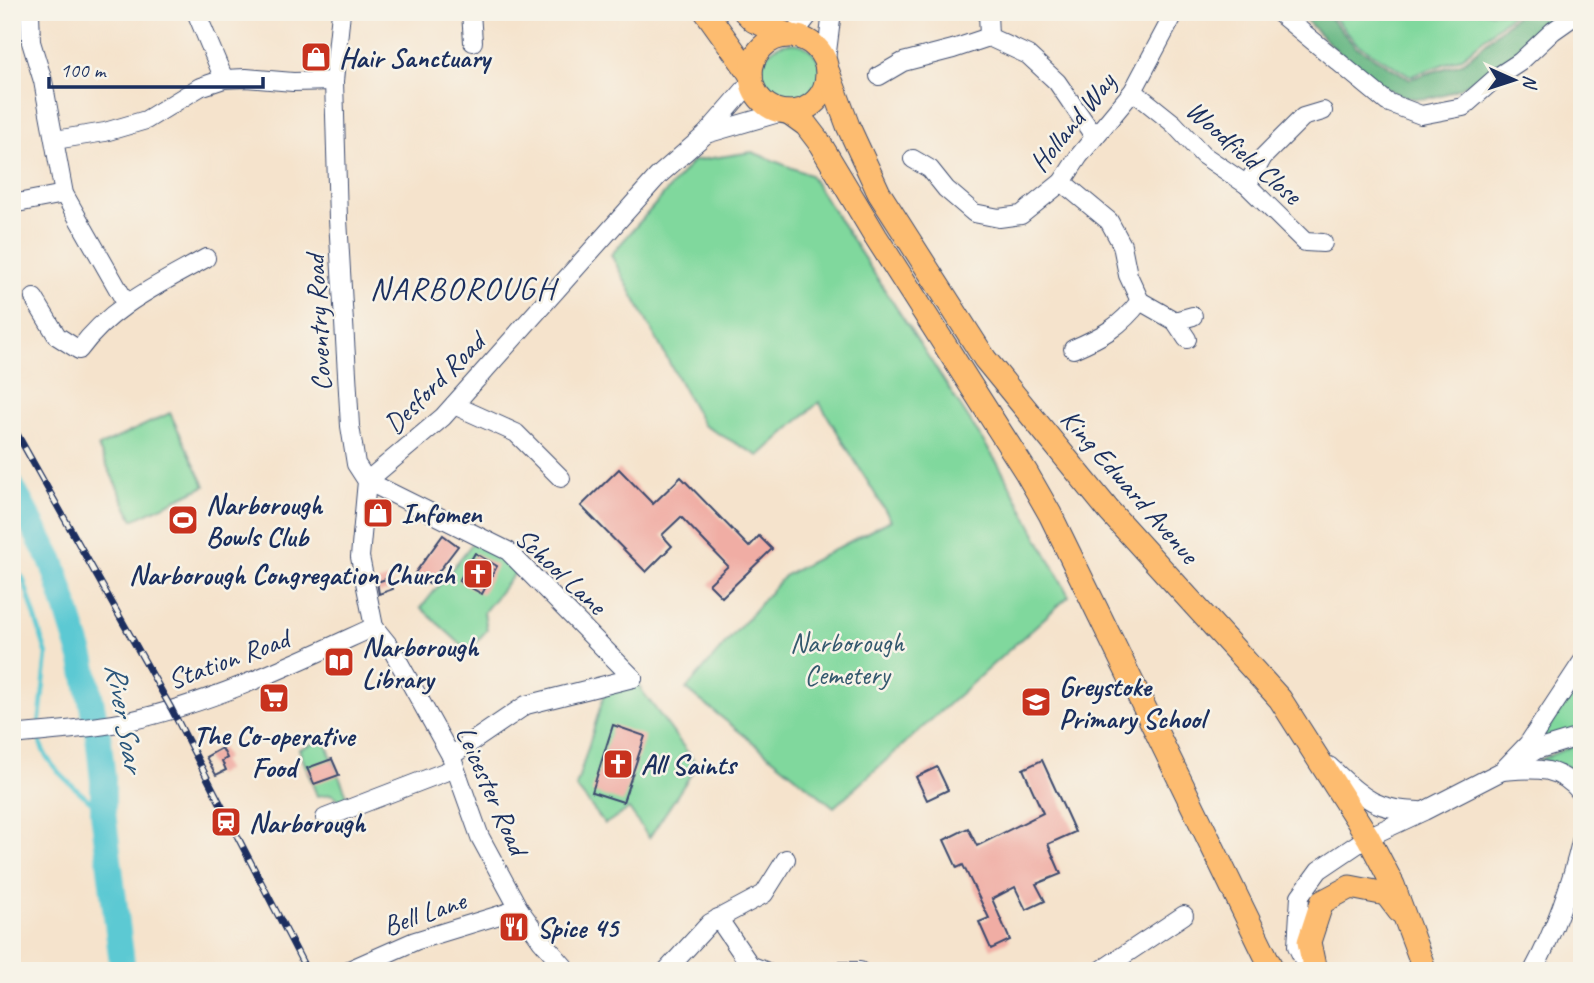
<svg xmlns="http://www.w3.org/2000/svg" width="1594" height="983" font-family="Caveat,sans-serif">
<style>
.green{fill:#80d89d;stroke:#4e847e;stroke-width:2}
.forest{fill:#68b884;stroke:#427471;stroke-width:2}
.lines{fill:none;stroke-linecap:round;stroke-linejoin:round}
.stream{stroke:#5cc9d3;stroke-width:4.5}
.river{stroke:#5cc9d3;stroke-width:26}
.building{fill:#f0ada4}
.minor-casing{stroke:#3c4a6e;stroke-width:20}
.major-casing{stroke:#3c4a6e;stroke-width:25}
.minor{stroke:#fff;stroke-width:18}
.major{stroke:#fdbc6f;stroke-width:23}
.rail-casing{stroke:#1b2f5e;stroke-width:7}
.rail{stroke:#f7f3e8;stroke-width:4.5;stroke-dasharray:13;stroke-linecap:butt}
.labels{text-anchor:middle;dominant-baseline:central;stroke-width:5;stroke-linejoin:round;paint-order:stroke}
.poi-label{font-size:28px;font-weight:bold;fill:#1b2f5e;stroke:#f7f3e8;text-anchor:start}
.street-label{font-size:28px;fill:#1b2f5e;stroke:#f7f3e8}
.park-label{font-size:28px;fill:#34596e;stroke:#f7f3e8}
.water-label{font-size:30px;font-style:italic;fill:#2b567b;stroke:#f7f3e8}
.quarter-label{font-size:32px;letter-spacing:2px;fill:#1b2f5e;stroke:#f7f3e8}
</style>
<rect width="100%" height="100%" fill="#f7f3e8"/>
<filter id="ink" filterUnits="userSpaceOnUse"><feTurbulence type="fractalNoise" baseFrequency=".0143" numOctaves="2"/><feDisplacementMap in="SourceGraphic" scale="14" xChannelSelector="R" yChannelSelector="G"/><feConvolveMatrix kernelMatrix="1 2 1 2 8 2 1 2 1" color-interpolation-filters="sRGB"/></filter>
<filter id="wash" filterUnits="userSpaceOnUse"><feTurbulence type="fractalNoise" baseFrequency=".00686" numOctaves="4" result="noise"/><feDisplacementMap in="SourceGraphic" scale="28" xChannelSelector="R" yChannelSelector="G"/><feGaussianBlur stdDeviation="1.57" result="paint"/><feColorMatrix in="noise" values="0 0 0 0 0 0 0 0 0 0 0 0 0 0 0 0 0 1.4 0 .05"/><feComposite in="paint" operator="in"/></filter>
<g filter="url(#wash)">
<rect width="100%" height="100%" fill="#f5e3cc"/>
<g class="green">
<path d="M1329,12H1515L1461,58L1411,76L1357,44Z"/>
<circle cx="791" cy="73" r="30"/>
<path d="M752,152L810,175L1000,467L1069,596L834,807L686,689L784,576L891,520L819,402L759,456L703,425L611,255L693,161Z"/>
<path d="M170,413L205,486L133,520L98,447Z"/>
<path d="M475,540L520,567L484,612L487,630L468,651L421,608Z"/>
<path d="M626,684H637L697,765L649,838L629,809L605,824L576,787L604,695Z"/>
<path d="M1575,691L1582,694V732L1534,748Z"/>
<path d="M324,739L348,798L341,801L331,794L317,796L299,749Z"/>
<path d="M1582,742V776L1571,768L1539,760Z"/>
</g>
<path class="forest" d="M1298,12H1325L1355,46L1410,79L1464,62L1520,12H1563C1543,27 1525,45 1505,61C1484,77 1440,103 1412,98C1372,91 1326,40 1298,12Z"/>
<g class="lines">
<g class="stream">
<path d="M12,568L23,578L47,655L39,726"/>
<path d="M39,735C41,765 81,792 103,812"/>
</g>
<path class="river" d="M12,487L53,564L83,661L98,735L103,780V812L123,971"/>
</g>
<g id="blocks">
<g class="building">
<path d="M619,469L653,504L681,477L749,547L759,536L772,549L722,597L709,584L728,566L681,517L662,535L672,546L646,572L581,506Z"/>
<path d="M443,535L458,546L429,584L415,573Z"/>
<path d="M475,553L497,566L482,594L459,581Z"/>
<path d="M389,578L393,589L379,594L377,582Z"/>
<path d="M613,725L645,736L623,802L592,792Z"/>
<path d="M222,748L227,758L222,761L226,770L216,775L206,757Z"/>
<path d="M332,759L339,775L314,784L307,768Z"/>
<path d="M1042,760L1075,832L1048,844L1061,874L1036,884L1045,901L1026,910L1015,887L992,899L1010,940L991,949L979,922L989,918L963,865L957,868L944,840L968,828L977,846L1043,813L1023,769Z"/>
<path d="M937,767L948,790L927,800L916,777Z"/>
</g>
</g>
</g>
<g filter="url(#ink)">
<use href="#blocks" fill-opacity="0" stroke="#3c4a6e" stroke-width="2"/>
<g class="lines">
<g class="minor-casing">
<g id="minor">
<path d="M30,12L31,42L43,81L64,194L126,303"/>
<path d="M196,12L224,79"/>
<path d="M341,12L334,81L338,219L350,426L356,464L367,481L360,557L374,627"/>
<path d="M471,12L473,42"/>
<path d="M988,12L989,37"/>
<path d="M1278,12L1387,102L1421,115L1463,107L1497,77L1520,62L1553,31L1580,12"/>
<path d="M793,35L811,12"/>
<path d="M826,60L832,12"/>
<path d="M879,76L903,62L953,49L989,37L1028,55L1057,82L1094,136"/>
<path d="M1133,91L1173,123L1203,155L1247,185L1305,242L1323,243"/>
<path d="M706,134L782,112"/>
<path d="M55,140L105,132L146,120L200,87L224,79L246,78L293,82L334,81"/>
<path d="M913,159L930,169L946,189L974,213L999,218L1021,215L1062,182L1079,156L1133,91L1175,12"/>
<path d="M1062,182L1109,221L1122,245L1128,275L1140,301L1175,321L1187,339"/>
<path d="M1247,185L1263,157L1303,117L1323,111"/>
<path d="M12,204L64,194"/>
<path d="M34,298L57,336L79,350C111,306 160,284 206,258"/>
<path d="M1175,321L1193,316"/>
<path d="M1073,349C1103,336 1120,327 1140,301"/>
<path d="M454,405L516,433L561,478"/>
<path d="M367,481L443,417L658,176L706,134L752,81"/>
<path d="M367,481L508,551L633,678"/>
<path d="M374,627L391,648L451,756L480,837L519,909L541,940L568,971"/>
<path d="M12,735C51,731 91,729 129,721C215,702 295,663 374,627"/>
<path d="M451,756L526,705L633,678"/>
<path d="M1520,760L1536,750L1582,736"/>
<path d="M1329,766C1362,796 1372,810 1419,811"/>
<path d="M1502,771C1536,768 1559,765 1582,794"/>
<path d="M325,818L455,768"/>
<path d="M718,918L750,965L765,971"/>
<path d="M347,971L415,941L519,909"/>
<path d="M666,971L710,923L764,894L786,859"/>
<path d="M840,971H860"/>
<path d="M1100,971L1184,915"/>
<path d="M1309,971L1297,946L1300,896L1319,870L1368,837L1424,811L1502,771L1528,744L1582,662"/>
<path d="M1533,971C1556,928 1571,885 1582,838"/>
</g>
</g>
<g class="major-casing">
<g id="major">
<path d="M706,12L751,75"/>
<path d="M745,12L754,21L788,35"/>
<circle cx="789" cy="74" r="38"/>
<path d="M828,72L848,126L879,193L985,359L1110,512L1280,699L1368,837L1393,885L1425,971"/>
<path d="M788,112L806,125L819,142L876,237L1026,472L1050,514L1273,971"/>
<path d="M1315,971L1309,942L1322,902L1350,887L1386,894L1399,911"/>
</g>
</g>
<use href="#minor" class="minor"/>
<use href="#major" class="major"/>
<g class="rail-casing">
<path id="rail" d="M12,425L171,708L307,971"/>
</g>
<use href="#rail" class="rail"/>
</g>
</g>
<defs>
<g id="shop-square" transform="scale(1.575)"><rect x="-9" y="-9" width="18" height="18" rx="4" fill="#c8321e" stroke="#f7f3e8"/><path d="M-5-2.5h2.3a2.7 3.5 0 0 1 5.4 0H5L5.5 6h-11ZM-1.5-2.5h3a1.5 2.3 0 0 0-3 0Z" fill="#fff"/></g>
<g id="stadium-square" transform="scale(1.575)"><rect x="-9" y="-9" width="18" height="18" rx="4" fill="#c8321e" stroke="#f7f3e8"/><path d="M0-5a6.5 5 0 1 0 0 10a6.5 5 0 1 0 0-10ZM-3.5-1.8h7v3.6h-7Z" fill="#fff"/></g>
<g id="church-square" transform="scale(1.575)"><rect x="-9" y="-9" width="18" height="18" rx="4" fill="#c8321e" stroke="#f7f3e8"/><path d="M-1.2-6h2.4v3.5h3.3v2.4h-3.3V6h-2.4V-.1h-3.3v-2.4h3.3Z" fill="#fff"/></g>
<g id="library-square" transform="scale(1.575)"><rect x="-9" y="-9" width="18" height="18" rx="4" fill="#c8321e" stroke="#f7f3e8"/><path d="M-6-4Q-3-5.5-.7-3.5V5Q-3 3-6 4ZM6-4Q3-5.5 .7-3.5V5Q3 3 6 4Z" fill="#fff"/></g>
<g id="supermarket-square" transform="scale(1.575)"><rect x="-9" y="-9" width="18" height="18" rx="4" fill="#c8321e" stroke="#f7f3e8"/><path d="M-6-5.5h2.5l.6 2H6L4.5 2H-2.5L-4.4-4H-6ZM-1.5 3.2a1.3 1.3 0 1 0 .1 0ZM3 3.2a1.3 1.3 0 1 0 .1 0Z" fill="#fff"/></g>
<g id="school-square" transform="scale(1.575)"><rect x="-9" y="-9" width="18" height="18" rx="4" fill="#c8321e" stroke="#f7f3e8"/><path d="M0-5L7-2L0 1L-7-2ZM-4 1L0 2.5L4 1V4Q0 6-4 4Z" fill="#fff"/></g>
<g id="station-square" transform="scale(1.575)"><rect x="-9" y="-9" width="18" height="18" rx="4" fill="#c8321e" stroke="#f7f3e8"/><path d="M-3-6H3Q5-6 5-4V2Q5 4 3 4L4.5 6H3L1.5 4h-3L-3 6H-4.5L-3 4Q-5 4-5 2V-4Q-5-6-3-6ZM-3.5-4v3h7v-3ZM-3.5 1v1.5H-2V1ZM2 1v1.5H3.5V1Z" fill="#fff"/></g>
<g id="restaurant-square" transform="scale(1.575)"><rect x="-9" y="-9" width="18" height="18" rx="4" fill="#c8321e" stroke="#f7f3e8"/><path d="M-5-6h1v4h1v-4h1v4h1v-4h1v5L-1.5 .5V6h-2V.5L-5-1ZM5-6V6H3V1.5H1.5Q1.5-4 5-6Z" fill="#fff"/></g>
</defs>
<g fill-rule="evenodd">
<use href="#shop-square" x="316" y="57"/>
<use href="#shop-square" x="378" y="513"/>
<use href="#stadium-square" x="183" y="520"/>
<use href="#church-square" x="478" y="574"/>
<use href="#library-square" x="339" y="662"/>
<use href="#supermarket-square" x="274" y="698"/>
<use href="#school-square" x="1036" y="702"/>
<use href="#church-square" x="618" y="764"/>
<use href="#station-square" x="226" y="822"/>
<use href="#restaurant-square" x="514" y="927"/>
</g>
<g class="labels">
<g class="poi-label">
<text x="339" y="57">Hair Sanctuary</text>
<text x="206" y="504">Narborough<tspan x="206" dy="32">Bowls Club</tspan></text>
<text x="401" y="513">Infomen</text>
<text x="455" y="574" text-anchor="end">Narborough Congregation Church</text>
<text x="362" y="646">Narborough<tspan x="362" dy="32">Library</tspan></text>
<text x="1059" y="686">Greystoke<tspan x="1059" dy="32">Primary School</tspan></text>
<text x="274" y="735" text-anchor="middle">The Co-operative<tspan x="274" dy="32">Food</tspan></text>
<text x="641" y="764">All Saints</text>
<text x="249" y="822">Narborough</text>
<text x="537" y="927">Spice 45</text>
</g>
<g class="street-label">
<text transform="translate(1072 122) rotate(-51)">Holland Way</text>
<text transform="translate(1244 152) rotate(41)">Woodfield Close</text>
<text transform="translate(318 323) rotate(-93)">Coventry Road</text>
<text transform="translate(434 383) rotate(-45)">Desford Road</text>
<text transform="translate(1130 486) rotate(49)">King Edward Avenue</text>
<text transform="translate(561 571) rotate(43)">School Lane</text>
<text transform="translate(228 659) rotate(-20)">Station Road</text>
<text transform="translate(492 790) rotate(66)">Leicester Road</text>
<text transform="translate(424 913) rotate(-19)">Bell Lane</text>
</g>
<g class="park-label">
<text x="847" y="642">Narborough<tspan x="847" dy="32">Cemetery</tspan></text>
</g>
<g class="water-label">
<text transform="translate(125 717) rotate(80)">River Soar</text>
</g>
<g class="quarter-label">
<text x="463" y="288">NARBOROUGH</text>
</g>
</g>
<rect width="1594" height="983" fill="none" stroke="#f7f3e8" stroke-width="42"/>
<g transform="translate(1514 80) rotate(93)" stroke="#f7f3e8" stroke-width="5" paint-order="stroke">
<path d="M0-5L12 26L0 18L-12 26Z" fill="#1b2f5e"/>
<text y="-10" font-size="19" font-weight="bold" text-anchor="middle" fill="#1b2f5e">N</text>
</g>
<path d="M49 77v10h214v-10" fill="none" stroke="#1b2f5e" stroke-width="3.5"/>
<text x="60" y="77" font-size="21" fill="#1b2f5e" stroke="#f7f3e8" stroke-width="5" paint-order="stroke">100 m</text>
</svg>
